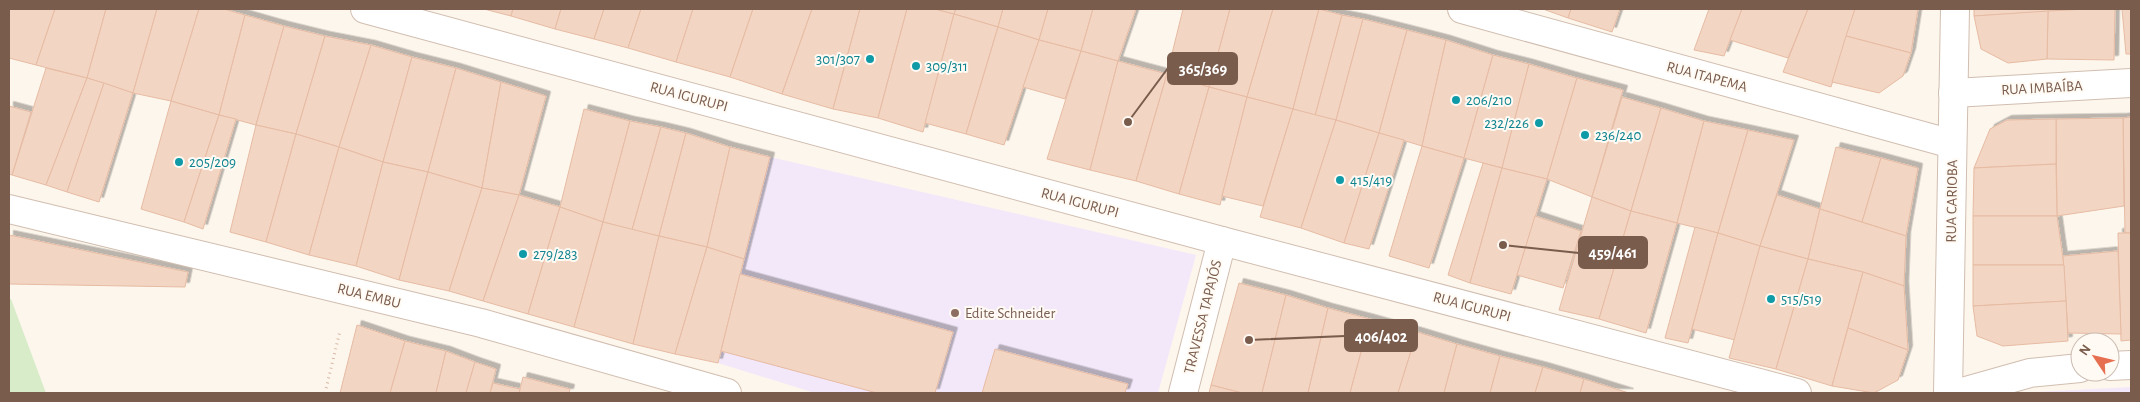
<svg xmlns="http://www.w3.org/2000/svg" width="2140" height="402" font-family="'Alegreya Sans',sans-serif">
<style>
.education{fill:#f3e8fa}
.green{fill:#d8ecc9}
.building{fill:#f3d5c3;stroke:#e6bba3;filter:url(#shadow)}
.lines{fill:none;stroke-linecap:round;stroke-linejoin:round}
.minor-casing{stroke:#d1beb0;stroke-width:30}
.path{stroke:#d9b8a5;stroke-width:3;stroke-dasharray:1 4;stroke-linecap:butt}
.minor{stroke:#fff;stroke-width:28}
.culture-dot{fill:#0f9aa8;stroke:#fffaf3;stroke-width:2}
.education-dot{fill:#8d6e63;stroke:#fffaf3;stroke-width:2}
.labels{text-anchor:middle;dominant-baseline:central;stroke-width:4;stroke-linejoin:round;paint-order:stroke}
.culture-label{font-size:15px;fill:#0d838f;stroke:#fffaf3;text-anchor:start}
.street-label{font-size:15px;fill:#7a5c4d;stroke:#fffaf3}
.education-label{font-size:15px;fill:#785e54;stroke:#fffaf3;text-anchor:start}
.leader{fill:none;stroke:#7a5c4d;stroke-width:2}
.callout-dot{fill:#7a5c4d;stroke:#fffaf3;stroke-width:2}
.callout{fill:#7a5c4d;stroke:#7a5c4d;stroke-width:2}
.callout-label{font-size:16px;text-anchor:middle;font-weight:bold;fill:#fff}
</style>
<defs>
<filter id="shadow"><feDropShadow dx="4.5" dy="-4.5" stdDeviation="0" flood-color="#0004"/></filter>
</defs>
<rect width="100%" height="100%" fill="#fdf6ec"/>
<g class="education">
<path d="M770,157L1196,255L1158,393H815L718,363Z"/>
<path d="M2131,387V393H2019Z"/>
</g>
<path class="green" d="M9,299H11L46,393H9Z"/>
<g class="building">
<path d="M9,9H55L36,65L9,58Z"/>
<path d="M55,9H106L87,78L36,65Z"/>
<path d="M106,9H157L133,93L87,78Z"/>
<path d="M157,9H199L171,101L133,93Z"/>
<path d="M199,9H224L245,15L219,115L171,101Z"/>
<path d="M484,9H513L511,16Z"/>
<path d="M513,9H561L555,29L511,16Z"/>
<path d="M561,9H604L594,39L555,29Z"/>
<path d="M604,9H641L628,48L594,39Z"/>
<path d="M641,9H693L676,62L628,48Z"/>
<path d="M693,9H753L730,77L676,62Z"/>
<path d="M753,9H812L782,94L730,77Z"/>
<path d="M812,9H860L833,109L782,94Z"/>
<path d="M860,9H907L878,118L833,109Z"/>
<path d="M907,9H935L954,14L923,132L878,118Z"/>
<path d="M935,9H956L954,14Z"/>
<path d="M956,9H1003L998,27L954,14Z"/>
<path d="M1003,9H1048L1039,40L998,27Z"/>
<path d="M1048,9H1093L1081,51L1039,40Z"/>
<path d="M1093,9H1136L1118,61L1081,51Z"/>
<path d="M1183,9H1230L1209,87L1167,74Z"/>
<path d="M1230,9H1273L1247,97L1209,87Z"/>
<path d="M1273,9H1319L1293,109L1247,97Z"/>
<path d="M1319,9L1342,15L1315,116L1293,109Z"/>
<path d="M1543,9H1571L1568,18Z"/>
<path d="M1571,9H1620L1612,32L1568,18Z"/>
<path d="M1709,9H1742L1724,56L1694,50Z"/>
<path d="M1742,9H1808L1788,58L1730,40Z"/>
<path d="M1808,9H1855L1831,87L1783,72Z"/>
<path d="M1855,9H1918L1911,53L1846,36Z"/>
<path d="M1974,9H2087L1974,16Z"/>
<path d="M2087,9H2115L2114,60L2047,59L2048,11Z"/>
<path d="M2122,9H2131V54H2126Z"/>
<path d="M2048,11L2047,59L2008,63L1981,49L1974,16Z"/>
<path d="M954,14L998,27L966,134L925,123Z"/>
<path d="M245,15L284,26L256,125L219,115Z"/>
<path d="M1342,15L1363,19L1336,120L1315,116Z"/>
<path d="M1363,19L1407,30L1379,133L1336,120Z"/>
<path d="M284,26L325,36L296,134L256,125Z"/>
<path d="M998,27L1039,40L1004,145L966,134Z"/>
<path d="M1407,30L1446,40L1422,146L1379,133Z"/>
<path d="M325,36L371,45L339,147L296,134Z"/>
<path d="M1846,36L1911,53L1903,76L1879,93L1832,82Z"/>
<path d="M1039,40L1081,51L1065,99L1023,87Z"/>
<path d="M1446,40L1493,55L1464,158L1422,146Z"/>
<path d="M371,45L412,57L383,162L339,147Z"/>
<path d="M1081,51L1118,61L1090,170L1047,159Z"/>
<path d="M1493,55L1529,64L1502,168L1464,158Z"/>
<path d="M412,57L456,68L428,172L383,162Z"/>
<path d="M1118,61L1167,74L1136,181L1090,170Z"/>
<path d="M1529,64L1577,78L1547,179L1502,168Z"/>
<path d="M46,68L87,78L46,185L12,175Z"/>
<path d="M456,68L501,82L482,188L428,172Z"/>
<path d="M1167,74L1209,87L1179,194L1136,181Z"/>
<path d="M87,78L104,83L67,192L46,185Z"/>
<path d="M1577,78L1623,90L1592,197L1547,179Z"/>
<path d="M501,82L546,96L519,195L482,188Z"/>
<path d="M104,83L133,93L99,202L67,192Z"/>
<path d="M1209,87L1247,97L1220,205L1179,194Z"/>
<path d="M1247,97L1293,109L1263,206L1222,196Z"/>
<path d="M1622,97L1661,108L1631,211L1592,197Z"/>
<path d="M171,101L219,115L184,222L141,209Z"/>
<path d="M9,106L31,112L12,175L9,174Z"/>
<path d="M1661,108L1704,121L1677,223L1631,211Z"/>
<path d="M584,109L630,121L603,222L560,207Z"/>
<path d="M1293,109L1336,120L1301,228L1260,217Z"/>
<path d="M219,115L236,119L203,229L184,222Z"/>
<path d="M2131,117V233H2125L2123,118Z"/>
<path d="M2123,118L2124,206L2057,216L2056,119Z"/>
<path d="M2056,119V164L1974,168L1990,129L2007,120Z"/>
<path d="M1336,120L1379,133L1344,243L1301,228Z"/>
<path d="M630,121L661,127L632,230L603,222Z"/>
<path d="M1704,121L1748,130L1718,233L1677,223Z"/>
<path d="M256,125L296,134L266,242L230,232Z"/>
<path d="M661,127L686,133L659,236L632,230Z"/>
<path d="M1748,130L1794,140L1760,246L1718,233Z"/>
<path d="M686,133L730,147L707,247L659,236Z"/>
<path d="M1379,133L1404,140L1369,249L1344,243Z"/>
<path d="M296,134L339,147L309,255L266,242Z"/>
<path d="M1422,146L1464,158L1429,268L1389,256Z"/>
<path d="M339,147L383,162L356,266L309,255Z"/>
<path d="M730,147L770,157L744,259L707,247Z"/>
<path d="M1836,147L1881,158L1862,222L1820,209Z"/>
<path d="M1881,158L1918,168L1906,236L1862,222Z"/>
<path d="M383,162L428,172L399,280L356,266Z"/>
<path d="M1483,163L1502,168L1470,283L1448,275Z"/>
<path d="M2056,164L2057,216H1973L1974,168Z"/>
<path d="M1502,168L1547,179L1511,294L1470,283Z"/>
<path d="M428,172L482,188L449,291L399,280Z"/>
<path d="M482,188L519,195L483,301L449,291Z"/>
<path d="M519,195L560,207L528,314L483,301Z"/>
<path d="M1777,195L1820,209L1808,259L1760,246Z"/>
<path d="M1592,197L1631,211L1599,319L1559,310Z"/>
<path d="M560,207L603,222L574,327L528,314Z"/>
<path d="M1820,209L1906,236L1904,286L1863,272L1808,259Z"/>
<path d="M1631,211L1677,223L1646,333L1599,319Z"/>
<path d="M1535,216L1581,231L1563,288L1517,275Z"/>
<path d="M1973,216H2057L2064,265H1973Z"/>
<path d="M603,222L659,236L633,344L574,327Z"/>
<path d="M1695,227L1718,233L1688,343L1665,338Z"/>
<path d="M1718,233L1760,246L1735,340L1692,329Z"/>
<path d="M2118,233H2131V340L2121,341Z"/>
<path d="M9,235L188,272L185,287L9,284Z"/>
<path d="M659,236L707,247L675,354L633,344Z"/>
<path d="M1760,246L1808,259L1776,369L1729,358Z"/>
<path d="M707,247L744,259L718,363L675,354Z"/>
<path d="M2118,251L2121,334L2068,333L2063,256Z"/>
<path d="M1808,259L1863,272L1832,386L1776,369Z"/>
<path d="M1973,265H2064L2066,301L1973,306Z"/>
<path d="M1863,272L1904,286L1908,350L1848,328Z"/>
<path d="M740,274L953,332L935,393H877L721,351Z"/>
<path d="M1239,283L1286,295L1262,393H1242L1211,385Z"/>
<path d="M1286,295L1328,308L1308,393H1262Z"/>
<path d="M2066,301L2068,341L2003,346L1977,336L1973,306Z"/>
<path d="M1328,308L1370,319L1350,393H1308Z"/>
<path d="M1370,319L1417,332L1398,393H1350Z"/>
<path d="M357,325L405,341L390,393H340Z"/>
<path d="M1848,328L1908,350L1898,380L1874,393L1832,386Z"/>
<path d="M1417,332L1457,344L1444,393H1398Z"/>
<path d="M405,341L446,351L436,393H390Z"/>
<path d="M1457,344L1500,356L1490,393H1444Z"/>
<path d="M995,349L1128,384L1125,393H982Z"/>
<path d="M446,351L475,362L466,393H436Z"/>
<path d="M1500,356L1543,367L1535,393H1490Z"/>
<path d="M475,362L496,369L490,393H466Z"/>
<path d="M1543,367L1584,379L1580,393H1535Z"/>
<path d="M523,377L570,389L569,393H519Z"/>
<path d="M1584,379L1629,393H1580Z"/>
<path d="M493,383L520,389L519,393H490Z"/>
<path d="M1211,385L1242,393H1209Z"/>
</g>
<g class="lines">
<g class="minor-casing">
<g id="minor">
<path d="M365,9L1222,241L1797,393"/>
<path d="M1462,9L1952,144"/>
<path d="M1953,93L2131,83"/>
<path d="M9,209L481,323L727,393"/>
<path d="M2110,366L2131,365"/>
<path d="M1183,393L1222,241"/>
<path d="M1948,393L1955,9"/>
<path d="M1959,393L2030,373L2080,368"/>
</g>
</g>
<path class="path" d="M325,393L340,331"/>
<use href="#minor" class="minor"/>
</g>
<g class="culture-dot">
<circle cx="870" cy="59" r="5"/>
<circle cx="916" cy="66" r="5"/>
<circle cx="1456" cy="100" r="5"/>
<circle cx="1539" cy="123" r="5"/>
<circle cx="1585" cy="135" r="5"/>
<circle cx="179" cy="162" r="5"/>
<circle cx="1340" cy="180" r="5"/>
<circle cx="523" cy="254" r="5"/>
<circle cx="1771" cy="299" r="5"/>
</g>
<circle class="education-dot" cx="955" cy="313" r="5"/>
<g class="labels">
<g class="culture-label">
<text x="860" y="59" text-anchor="end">301/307</text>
<text x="926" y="66">309/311</text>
<text x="1466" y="100">206/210</text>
<text x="1529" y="123" text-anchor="end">232/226</text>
<text x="1595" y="135">236/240</text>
<text x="189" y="162">205/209</text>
<text x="1350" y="180">415/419</text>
<text x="533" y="254">279/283</text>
<text x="1781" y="299">515/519</text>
</g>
<g class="street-label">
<text transform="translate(1707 77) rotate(15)">RUA ITAPEMA</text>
<text transform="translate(2042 88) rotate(-3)">RUA IMBAÍBA</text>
<text transform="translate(689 97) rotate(15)">RUA IGURUPI</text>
<text transform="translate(1952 201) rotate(-89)">RUA CARIOBA</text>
<text transform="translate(1080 203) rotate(15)">RUA IGURUPI</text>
<text transform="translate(369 296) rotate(14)">RUA EMBU</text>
<text transform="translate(1472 307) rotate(15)">RUA IGURUPI</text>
<text transform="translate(1203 317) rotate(-76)">TRAVESSA TAPAJÓS</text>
</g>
<g class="education-label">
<text x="965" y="313">Edite Schneider</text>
</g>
</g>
<path class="leader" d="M1128 122L1168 68M1503 245L1579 253M1249 340L1345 336"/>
<g class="callout-dot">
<circle cx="1128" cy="122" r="5"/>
<circle cx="1503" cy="245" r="5"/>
<circle cx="1249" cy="340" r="5"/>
</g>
<g class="callout">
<rect x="1168" y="53" width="69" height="31" rx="5"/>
<rect x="1579" y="237" width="68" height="31" rx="5"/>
<rect x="1345" y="320" width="72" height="31" rx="5"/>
</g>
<g class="callout-label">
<text x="1203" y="74">365/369</text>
<text x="1613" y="258">459/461</text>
<text x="1381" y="342">406/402</text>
</g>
<rect width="2140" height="402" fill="none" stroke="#7a5c4d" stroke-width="20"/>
<g transform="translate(2095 357) rotate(305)"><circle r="24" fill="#fffaf3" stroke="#cabbb1"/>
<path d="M0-4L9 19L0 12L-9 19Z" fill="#e76f51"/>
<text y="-8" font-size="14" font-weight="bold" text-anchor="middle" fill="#7a5c4d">N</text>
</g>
</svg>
